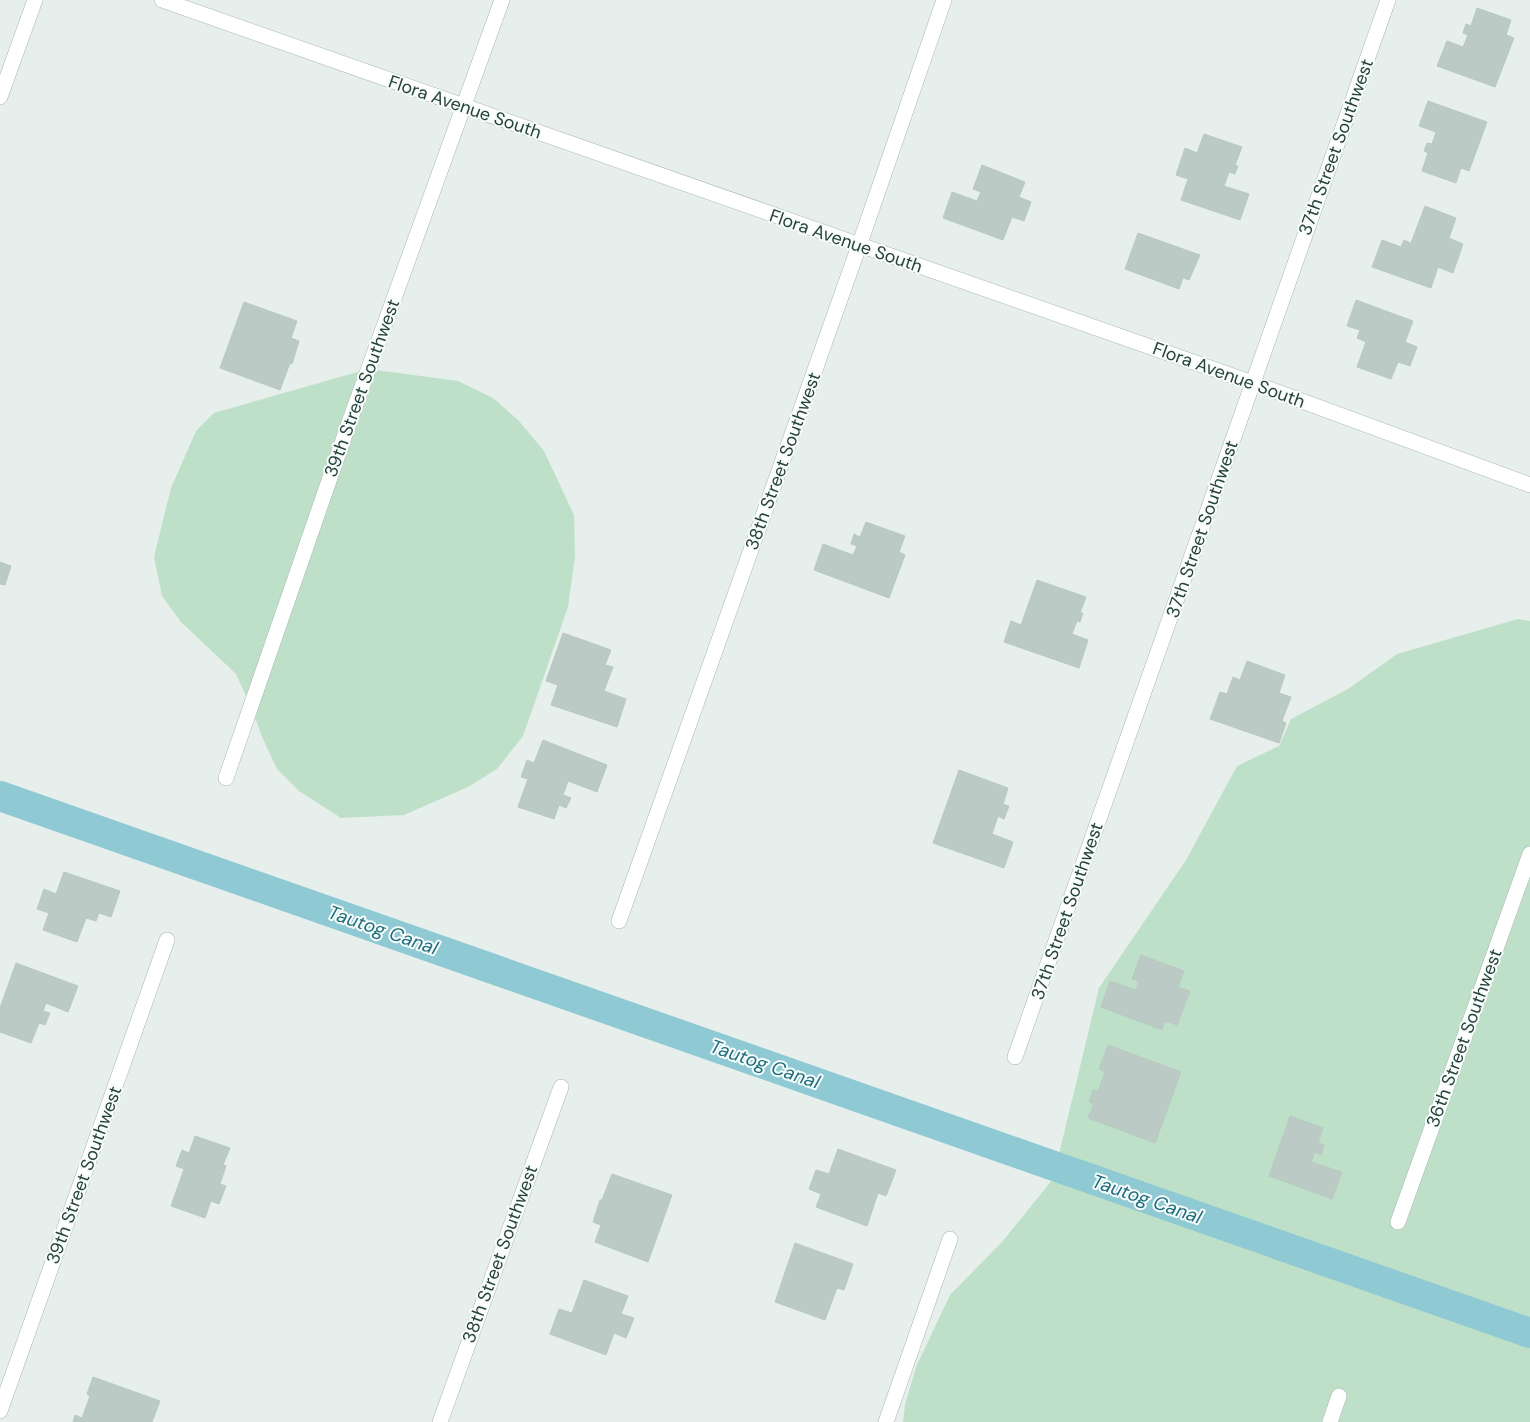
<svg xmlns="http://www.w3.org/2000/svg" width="1530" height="1422" font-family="'DM Sans',sans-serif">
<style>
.green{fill:#bfe0c8}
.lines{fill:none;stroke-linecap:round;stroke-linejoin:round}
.canal{stroke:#8ec9d4;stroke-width:30}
.building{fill:#bbcac4;stroke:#b8c9c2}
.minor-casing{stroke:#a8b7b2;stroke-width:16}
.minor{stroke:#fff;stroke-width:15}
.labels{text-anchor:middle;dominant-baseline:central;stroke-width:4;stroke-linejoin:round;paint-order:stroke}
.street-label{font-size:18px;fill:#24413a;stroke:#f7fbf9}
.water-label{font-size:19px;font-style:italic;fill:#1c6e7f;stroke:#f7fbf9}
</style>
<rect width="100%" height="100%" fill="#e6efeb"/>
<g class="green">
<path d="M368,369L458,381L493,398L518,420L544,451L574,515L575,556L568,607L523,736L497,769L468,787L404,815L341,818L299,791L277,769L263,739L251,707L236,674L181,622L162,596L154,557L171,488L196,431L214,413Z"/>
<path d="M1518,619L1530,621V1422H903L905,1405L916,1367L950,1295L1002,1242L1053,1179L1099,988L1186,860L1237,766L1279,746L1291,719L1348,689L1397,654Z"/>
</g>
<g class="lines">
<path class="canal" d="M0,796L1530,1333"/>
</g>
<g class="building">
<path d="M1477,8L1511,20L1506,35L1514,38L1495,87L1437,66L1447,41L1463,47L1468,35L1463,33L1466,24L1471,26Z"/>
<path d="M1428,101L1487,122L1469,171L1461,168L1456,183L1422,171L1428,153L1424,151L1427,143L1432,144L1436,132L1419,126Z"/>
<path d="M1204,134L1242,147L1235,165L1238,166L1235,174L1229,172L1224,186L1249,194L1240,220L1181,200L1188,179L1176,175L1185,148L1197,153Z"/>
<path d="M982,165L1025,182L1019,197L1031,202L1024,221L1012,217L1003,240L943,218L952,192L977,201L981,192L973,189Z"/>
<path d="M1425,206L1456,218L1449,238L1463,244L1453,273L1438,267L1431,288L1372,267L1382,240L1401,247L1404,240L1411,243Z"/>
<path d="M1138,233L1200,255L1189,280L1183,278L1179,289L1125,269Z"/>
<path d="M1356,300L1413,321L1405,342L1417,347L1410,366L1398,362L1391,379L1357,367L1366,342L1357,338L1360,330L1347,326Z"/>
<path d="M244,302L297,321L291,338L299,341L292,364L290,363L280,390L220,368Z"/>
<path d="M866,522L905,536L899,552L905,555L889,598L814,570L823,544L853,555L857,546L851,544L854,534L860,537Z"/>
<path d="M0,562L11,566L5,585L0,584Z"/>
<path d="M1037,580L1086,597L1080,613H1083L1080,622L1077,621L1072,634L1088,640L1079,668L1004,642L1011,621L1021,625Z"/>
<path d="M563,633L611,650L605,665L613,667L604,691L626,699L617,727L551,705L558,685L546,681Z"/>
<path d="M1247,661L1285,675L1279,693L1291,697L1282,721L1286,723L1279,743L1210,719L1220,692L1227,694L1233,677L1240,680Z"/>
<path d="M543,740L607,765L597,792L568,781L563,795L571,798L566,808L559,805L554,819L518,807L528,779L521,777L527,760L534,763Z"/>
<path d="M959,770L1008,788L1003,804L1009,806L1004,819L998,816L992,834L1013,842L1004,868L933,843Z"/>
<path d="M64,872L120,891L111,917L99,913L96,921L86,918L77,942L43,930L49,913L37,909L44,889L56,894Z"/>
<path d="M1141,955L1184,971L1178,987L1190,991L1177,1025L1165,1021L1162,1030L1101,1007L1110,981L1136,990L1139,981L1132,979Z"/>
<path d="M16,963L78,986L68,1012L46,1003L43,1011L50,1013L45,1025L39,1023L31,1043L0,1032V1008Z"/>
<path d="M1108,1045L1181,1072L1155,1143L1088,1118L1094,1104L1089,1102L1093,1090L1098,1091L1105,1072L1099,1069Z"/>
<path d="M1290,1116L1323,1128L1318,1143L1324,1145L1321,1155L1315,1152L1311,1162L1342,1172L1332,1199L1269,1176Z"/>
<path d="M195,1136L230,1148L223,1165L226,1166L220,1184L226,1186L219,1204L211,1201L205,1218L171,1206L184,1169L176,1166L182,1150L189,1153Z"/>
<path d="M838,1149L896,1170L886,1196L878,1193L867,1226L816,1207L821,1194L809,1189L816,1170L829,1174Z"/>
<path d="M612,1174L672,1195L648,1262L595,1242L601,1225L593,1222L600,1200H602Z"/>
<path d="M795,1243L853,1264L844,1290L837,1288L825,1320L775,1302Z"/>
<path d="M584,1280L628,1296L621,1314L634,1318L626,1338L614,1333L606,1355L550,1334L559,1309L572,1313Z"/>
<path d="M93,1377L160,1401L152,1422H73L75,1415L82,1418L90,1396L87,1394Z"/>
</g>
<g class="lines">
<g class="minor-casing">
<g id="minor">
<path d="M162,0L1253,383L1530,485"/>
<path d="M0,97L35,0"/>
<path d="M226,778L350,420L502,0"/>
<path d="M619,921L859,246L944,0"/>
<path d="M1015,1057L1388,0"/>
<path d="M1398,1222L1530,854"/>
<path d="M0,1411L167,940"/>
<path d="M440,1422L561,1087"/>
<path d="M886,1422L950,1239"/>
<path d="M1330,1422L1339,1396"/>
</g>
</g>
<use href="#minor" class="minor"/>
</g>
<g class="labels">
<g class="street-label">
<text transform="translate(465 107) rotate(19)">Flora Avenue South</text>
<text transform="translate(1336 147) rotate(-70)">37th Street Southwest</text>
<text transform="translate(846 241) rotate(19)">Flora Avenue South</text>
<text transform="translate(1229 375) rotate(20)">Flora Avenue South</text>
<text transform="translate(362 388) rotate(-70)">39th Street Southwest</text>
<text transform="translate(783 461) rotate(-70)">38th Street Southwest</text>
<text transform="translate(1202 529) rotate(-71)">37th Street Southwest</text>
<text transform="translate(1067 911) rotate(-71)">37th Street Southwest</text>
<text transform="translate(1464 1038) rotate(-70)">36th Street Southwest</text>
<text transform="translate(84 1175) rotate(-70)">39th Street Southwest</text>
<text transform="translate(500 1254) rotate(-70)">38th Street Southwest</text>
</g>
<g class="water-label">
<text transform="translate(383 930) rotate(19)">Tautog Canal</text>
<text transform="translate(765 1064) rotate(19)">Tautog Canal</text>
<text transform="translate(1147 1199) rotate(19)">Tautog Canal</text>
</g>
</g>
</svg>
